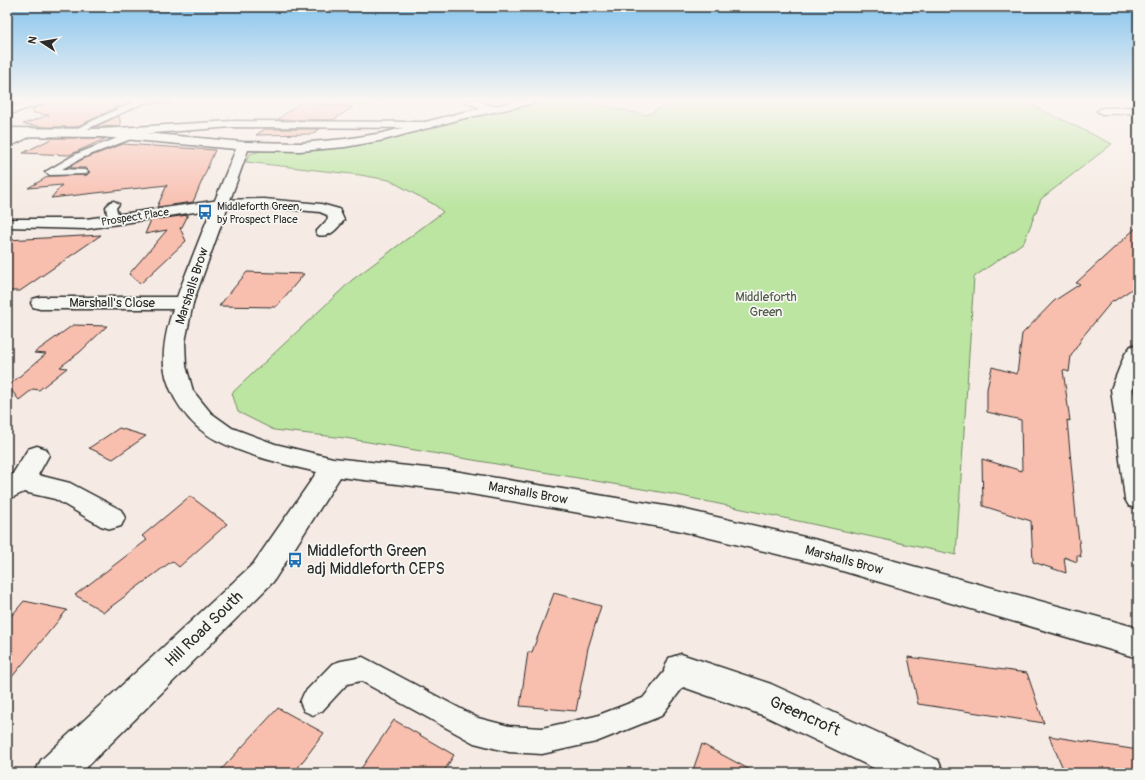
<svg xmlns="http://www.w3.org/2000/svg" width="1145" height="780" font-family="Pangolin,sans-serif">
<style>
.green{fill:#bbe5a1;stroke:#738866}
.building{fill:#f8beae;stroke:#2b2b2b}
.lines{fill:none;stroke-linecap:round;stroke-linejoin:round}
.lane-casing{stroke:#2b2b2b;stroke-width:3}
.street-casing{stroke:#2b2b2b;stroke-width:3}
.secondary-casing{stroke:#2b2b2b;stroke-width:3}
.lane{fill:#f6f6f2;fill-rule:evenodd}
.street{fill:#f6f6f2;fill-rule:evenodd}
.secondary{fill:#f6f6f2;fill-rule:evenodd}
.labels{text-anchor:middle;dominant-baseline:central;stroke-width:3.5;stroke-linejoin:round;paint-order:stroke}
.far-poi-label{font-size:11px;fill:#2b2b2b;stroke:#f6f6f2;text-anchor:start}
.far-street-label{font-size:11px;fill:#2b2b2b;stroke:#f6f6f2}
.street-label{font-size:13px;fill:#2b2b2b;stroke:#f6f6f2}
.park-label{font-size:13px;fill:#4f5a48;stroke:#f6f6f2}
.near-poi-label{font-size:16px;fill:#2b2b2b;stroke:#f6f6f2;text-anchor:start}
.near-street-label{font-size:16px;fill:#2b2b2b;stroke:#f6f6f2}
</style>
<rect width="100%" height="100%" fill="#f6ebe4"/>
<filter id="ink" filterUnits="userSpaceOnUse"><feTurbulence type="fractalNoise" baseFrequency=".025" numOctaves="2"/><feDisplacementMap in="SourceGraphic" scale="8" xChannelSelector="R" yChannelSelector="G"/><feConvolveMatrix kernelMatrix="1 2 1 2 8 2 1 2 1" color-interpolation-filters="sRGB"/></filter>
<g filter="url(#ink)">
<g class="green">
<path d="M324,100H383L365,106Z"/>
<path d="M553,100H578L646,115L671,103L662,100H1022L1112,144L1041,199L1024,242L974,277L956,555L677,495L345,438L274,430L238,412L232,393L352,280L443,212L435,205L389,180L360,175L246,162L250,154L261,151L328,148L393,137L505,109Z"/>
</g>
<g class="building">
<path d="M50,100H116L118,107L76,127H45L23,124L49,115L33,113V108L48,103Z"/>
<path d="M301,102L353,107L333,120H277Z"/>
<path d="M119,116L121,126L94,127Z"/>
<path d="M265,129H320L312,134L256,135Z"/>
<path d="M53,138H101L105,139L69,155L23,153Z"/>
<path d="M123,144L215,150L193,202L157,207L167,185L51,198L62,185L28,188L49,176L87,175L90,172L86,168H67L83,159Z"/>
<path d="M188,215L182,227L180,228L186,241L140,284L129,274L167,230L145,234L151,220Z"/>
<path d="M1138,226V285L1114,301L1113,300L1084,335L1071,356L1069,372L1063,370L1070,421L1067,420L1076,516L1081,557L1077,555V562L1064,557L1066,573L1033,562L1031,521L983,506L982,459L1022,471L1021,420L987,412V389L992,367L1017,374L1022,334L1054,301L1080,284L1076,283Z"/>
<path d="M101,235L20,291H7V240Z"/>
<path d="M247,272L304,274L276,307L219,306Z"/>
<path d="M73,325L107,326L80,352L60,367L67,368L39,390L33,389L19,400L8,386L46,354L34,353Z"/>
<path d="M119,428L146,436L113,459L89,448Z"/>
<path d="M190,496L227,524L179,567L172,561L104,612L75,595L147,540L142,536Z"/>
<path d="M554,593L601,606L588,648L576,711L520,706L528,652H532Z"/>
<path d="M24,601L67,610L7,683V621Z"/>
<path d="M908,657L1027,673L1044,723L918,704Z"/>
<path d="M278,708L324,733L294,773H218Z"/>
<path d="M394,720L454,755L443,773H358Z"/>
<path d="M1049,736L1138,750V773H1065Z"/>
<path d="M702,744L756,773H692Z"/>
</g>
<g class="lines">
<g class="lane-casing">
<g id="lane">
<path d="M137,100L173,101L169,103L146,102L76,134H70L69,132Z"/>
<path d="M133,132L136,133L137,135L136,137L82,158L62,169L86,170L88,172L86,174L50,175L45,172L76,154Z"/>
<path d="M114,201L119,204L116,208L120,220L114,223L108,220L106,207L110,202Z"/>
<path d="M363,657L478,718L509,726L542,728L596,716L643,698L672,662L681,658L690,662L693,670L690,678L661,716L596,742L542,754L509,752L474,743L361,681L347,684L322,711L313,715L304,711L300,702L304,693L332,664L341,661Z"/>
</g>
</g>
<g class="street-casing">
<g id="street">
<path d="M34,100H49L48,102L7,115V108Z"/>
<path d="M465,100H478L494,107L495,109L490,112L466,102Z"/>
<path d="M1138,107V113L1102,114L1097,111L1102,108Z"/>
<path d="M232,121L428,122L432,123L434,125L432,127L428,128L232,127L101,137L97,135L95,133L97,131L101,129Z"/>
<path d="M31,128L35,130L37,132L35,134L7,148V139Z"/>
<path d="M264,199L321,204L339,209L344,220C337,229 330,238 318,235L316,232L328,219L327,215L320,212L264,207L220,208L86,229L7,227V221L12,219H86L220,200Z"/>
<path d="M40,297H184L191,299L193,303L191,307L184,309H40L33,307L31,303L33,299Z"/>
<path d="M1138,344V375L1133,389L1138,419V509L1129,506L1125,499L1111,389L1125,354L1131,346Z"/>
<path d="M37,446L46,449L49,455L38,475L70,483L121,510L125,518L121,526L111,529L101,526L55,499L24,492L7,500V478L12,475L28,449Z"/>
<path d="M681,654L771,684L938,760L944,773H884L765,716L669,682L664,670L669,658Z"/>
</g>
</g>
<g class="secondary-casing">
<path id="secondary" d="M522,100H541L540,102L461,119L384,140L345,147L300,151L248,150L193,303L185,342L186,366L193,391L211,413L232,428L275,444L333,458L454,471L677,508L822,541L1138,628V658L822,565L677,530L454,491L340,477L273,582L81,773H35L41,760L253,564L317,472C283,464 247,456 216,440C189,426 168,396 164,366C161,331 180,290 192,258C206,222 221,185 236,149L101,137L7,136V128L101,129L243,142L300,143L345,139L383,133L460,113Z"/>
</g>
<use href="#lane" class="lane"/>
<use href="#street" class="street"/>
<use href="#secondary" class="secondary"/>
</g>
</g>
<linearGradient id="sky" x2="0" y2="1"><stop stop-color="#86c4ed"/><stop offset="0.48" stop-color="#fbf6f3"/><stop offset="1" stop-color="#fbf6f3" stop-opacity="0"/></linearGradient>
<rect width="1145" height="209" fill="url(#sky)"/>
<defs>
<g id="bus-bare" transform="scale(1.2)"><path d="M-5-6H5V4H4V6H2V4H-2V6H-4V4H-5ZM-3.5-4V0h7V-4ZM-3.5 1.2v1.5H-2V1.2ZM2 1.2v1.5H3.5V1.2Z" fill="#1f6fb2" stroke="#f6f6f2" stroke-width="2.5" paint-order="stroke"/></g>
</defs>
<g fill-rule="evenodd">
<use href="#bus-bare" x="205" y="212"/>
<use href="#bus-bare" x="295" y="560"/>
</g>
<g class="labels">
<g class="far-poi-label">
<text x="217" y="206">Middleforth Green,<tspan x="217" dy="13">by Prospect Place</tspan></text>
</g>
<g class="far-street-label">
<text transform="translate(135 217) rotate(-9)">Prospect Place</text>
</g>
<g class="street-label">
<text transform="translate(192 286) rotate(-72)">Marshalls Brow</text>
<text x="112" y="303">Marshall's Close</text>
<text transform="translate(528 493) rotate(10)">Marshalls Brow</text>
<text transform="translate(844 560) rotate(15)">Marshalls Brow</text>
</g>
<g class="park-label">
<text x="766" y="297">Middleforth<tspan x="766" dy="15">Green</tspan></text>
</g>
<g class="near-poi-label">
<text x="307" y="551">Middleforth Green<tspan x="307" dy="18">adj Middleforth CEPS</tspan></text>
</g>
<g class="near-street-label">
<text transform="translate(204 629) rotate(-44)">Hill Road South</text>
<text transform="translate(805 716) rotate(24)">Greencroft</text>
</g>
</g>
<rect width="1145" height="780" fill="none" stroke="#f6f6f2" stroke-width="24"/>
<rect x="12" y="12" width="1121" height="756" fill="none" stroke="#2b2b2b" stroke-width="1.5" filter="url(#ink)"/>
<g transform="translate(42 42) rotate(282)" stroke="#f6f6f2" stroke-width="3" paint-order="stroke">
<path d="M0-3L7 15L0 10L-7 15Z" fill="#2b2b2b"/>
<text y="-6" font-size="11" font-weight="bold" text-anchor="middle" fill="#2b2b2b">N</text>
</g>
</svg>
